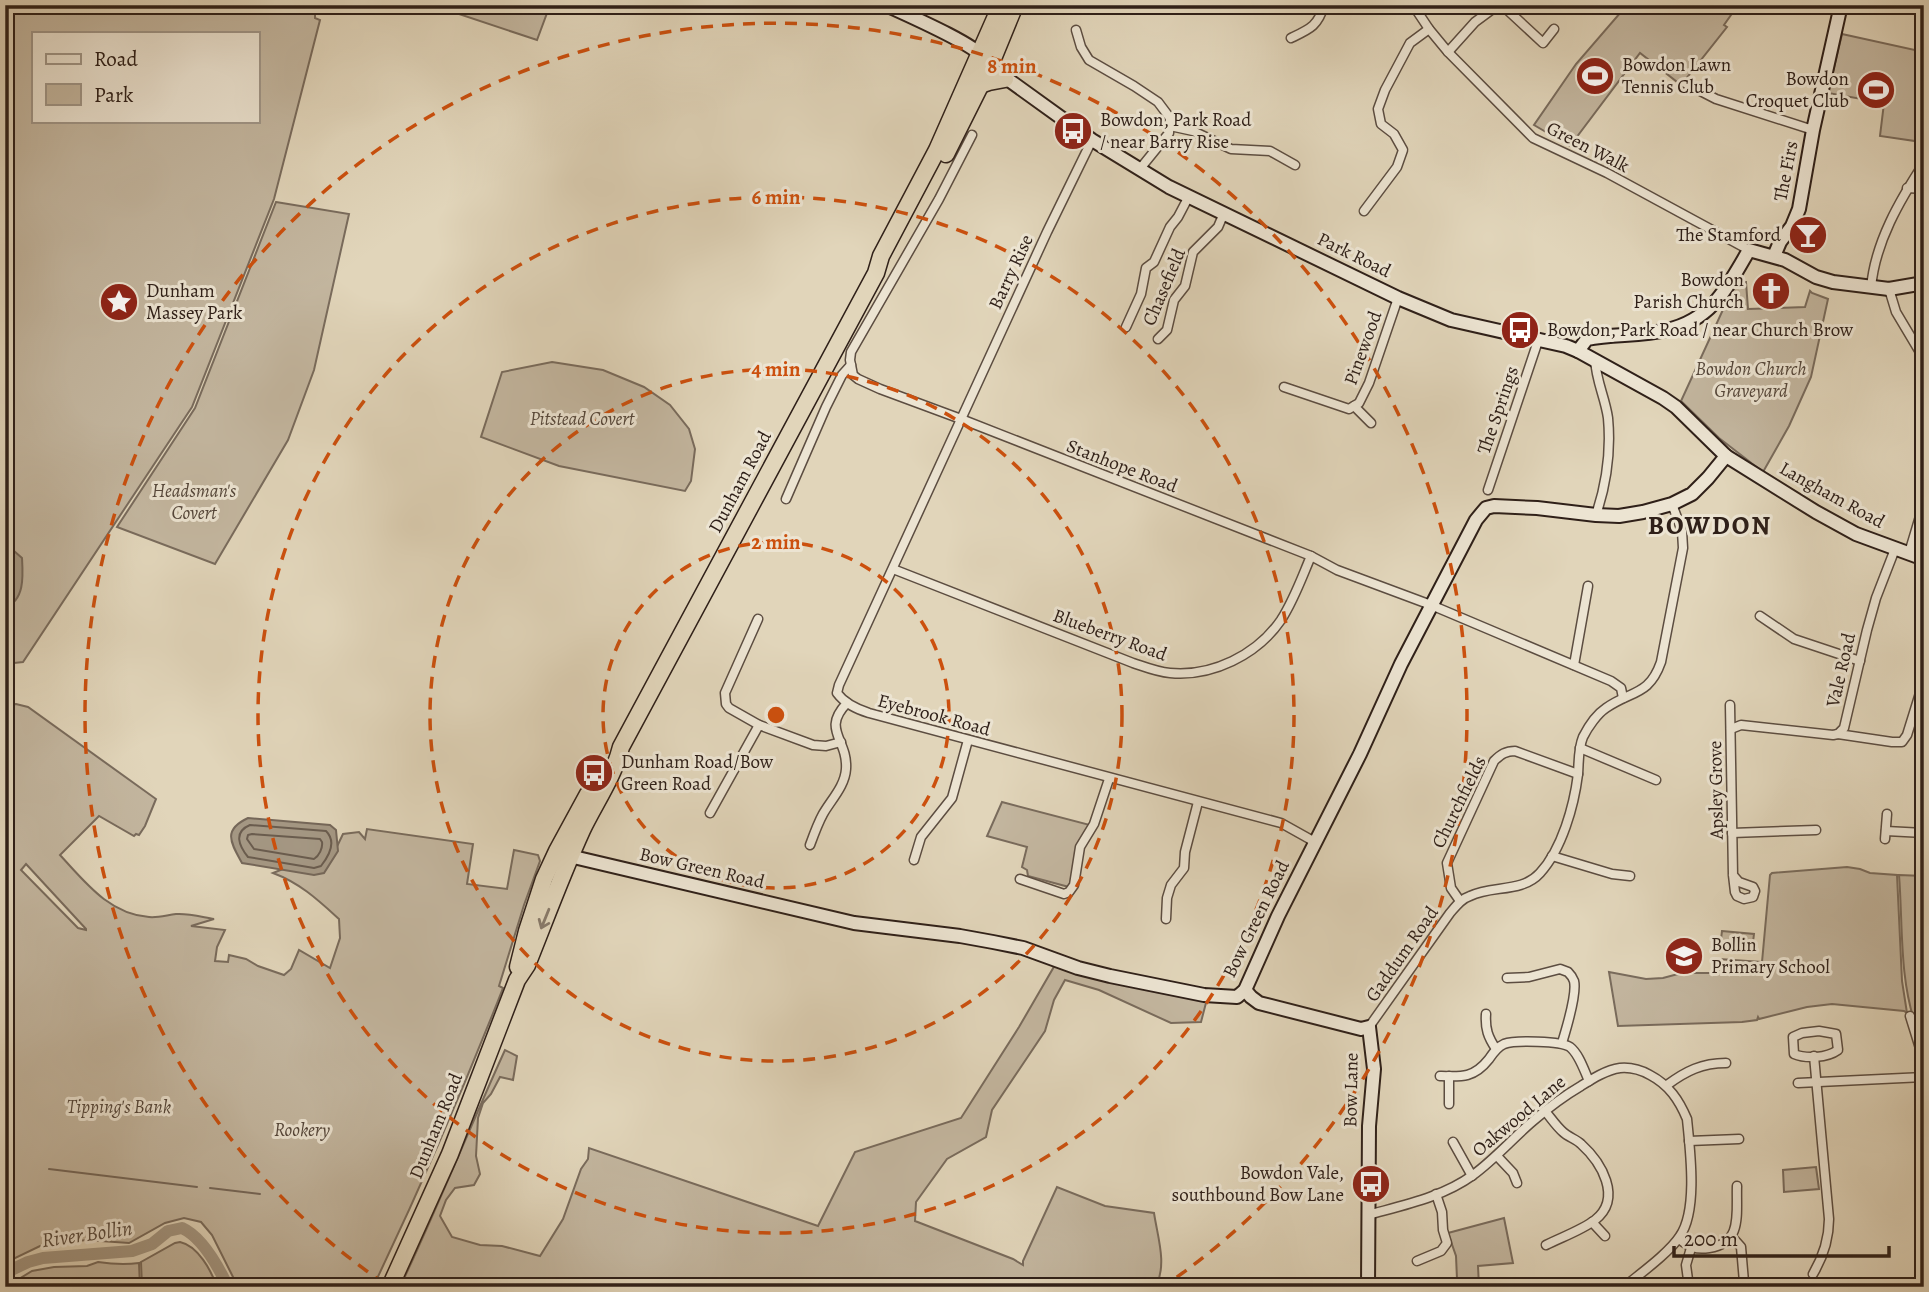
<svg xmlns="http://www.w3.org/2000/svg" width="1929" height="1292" font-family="Alegreya,serif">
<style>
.green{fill:#c3b69f;stroke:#796b5c;stroke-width:2;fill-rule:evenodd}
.water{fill:#a49783;stroke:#756759;stroke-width:2}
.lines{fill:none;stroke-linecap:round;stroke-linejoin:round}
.shore{stroke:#6a5c4e;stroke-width:2}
.stream{stroke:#756759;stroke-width:2}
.river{stroke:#a49783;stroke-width:12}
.street-casing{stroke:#5c4d41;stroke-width:11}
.secondary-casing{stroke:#2f2019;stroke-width:16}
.highway-casing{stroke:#2f2019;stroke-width:19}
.street{stroke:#ece4d2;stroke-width:8}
.secondary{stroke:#ece4d2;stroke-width:12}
.highway{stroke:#e1d5ba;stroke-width:16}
.oneway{stroke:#887a6a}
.ring{fill:none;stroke:#cc500e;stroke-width:3.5;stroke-dasharray:12 9}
.labels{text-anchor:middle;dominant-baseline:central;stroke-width:6;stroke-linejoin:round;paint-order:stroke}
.poi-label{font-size:19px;fill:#2f2019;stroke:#ece4d2;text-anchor:start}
.street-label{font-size:19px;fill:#2f2019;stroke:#ece4d2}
.park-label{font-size:19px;font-style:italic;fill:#54463a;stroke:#ece4d2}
.water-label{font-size:21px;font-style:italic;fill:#584a3e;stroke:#ece4d2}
.district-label{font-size:26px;font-weight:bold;letter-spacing:2px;fill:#2f2019;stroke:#ece4d2}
.centre{fill:#cc500e;stroke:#ece4d2;stroke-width:3.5}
.ring-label{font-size:21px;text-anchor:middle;font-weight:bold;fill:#cc500e;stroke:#ece4d2;stroke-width:6;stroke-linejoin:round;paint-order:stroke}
</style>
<rect width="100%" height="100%" fill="#e1d5ba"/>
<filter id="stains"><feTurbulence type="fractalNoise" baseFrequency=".00286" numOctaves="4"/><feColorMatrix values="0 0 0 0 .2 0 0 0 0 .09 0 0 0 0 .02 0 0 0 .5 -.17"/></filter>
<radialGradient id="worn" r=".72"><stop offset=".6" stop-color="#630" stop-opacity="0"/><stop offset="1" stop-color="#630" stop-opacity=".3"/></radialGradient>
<g class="green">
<path d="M5,5H323L322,10H318L315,14V18L320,20L274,199L192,407L23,662L5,664ZM33,33H257V121H33Z"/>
<path d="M432,5H550L537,40Z"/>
<path d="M1627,5H1738L1724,25L1727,27L1681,85L1640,53L1570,146L1534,125L1576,64Z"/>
<path d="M1842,34L1924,52V86L1915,141L1880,136L1884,103L1828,93Z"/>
<path d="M276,202L349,214L314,370L288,440L215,564L117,527L195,408Z"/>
<path d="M1738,282H1746L1748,309L1805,307L1810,291L1812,293L1828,299L1811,377L1789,426L1763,472L1719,438L1681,401L1732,290Z"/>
<path d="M552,362L603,370L644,387L670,405L689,429L695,449L691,481L685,491L559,466L481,437L502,372Z"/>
<path d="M5,698L7,705L16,704L28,707L156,799L145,826L139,835L136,834L134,836L99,816L60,855C85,882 109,914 149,917C158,918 167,915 176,914C188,913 202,917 214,919L191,926L225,930L217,947L215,961L228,962L229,955L246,959L258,966L284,975L291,969L299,950L330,968L340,938L339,919C318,900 300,883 273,873L293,865L331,859L343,834L359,832L365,839L367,829L473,844L467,884L507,889L514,850L538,855L540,861L524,905L499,986L503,988C463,1090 420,1189 373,1287H238L212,1235L201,1222L184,1218L165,1223L129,1243L86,1240L40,1246L5,1263ZM26,864L86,929V930L78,928L21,870Z"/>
<path d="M1002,802L1090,825L1078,843L1072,882L1069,887L1028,876L1027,870L1022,867L1027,847L987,836Z"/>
<path d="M1847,867L1860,869L1870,873L1897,875L1902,981L1907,1013L1904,1011L1832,1004L1807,1007L1759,1019L1758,1017L1757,1020L1742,1022L1618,1026L1609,972L1646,979L1663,978L1678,974L1690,973H1719L1720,959L1762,962L1770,875L1772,873Z"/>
<path d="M1899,875L1924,876V1022L1916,1026C1899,978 1903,925 1899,875Z"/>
<path d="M1722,931L1754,934L1752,950L1720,948Z"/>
<path d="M1055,965L1207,999L1201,1022L1171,1023L1099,990L1065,980L1054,1000L1045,1031L992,1110L986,1137L947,1159L916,1202L915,1221L1013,1259L1023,1265V1261L1057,1187L1105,1206L1154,1213C1158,1239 1167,1263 1156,1287H400C437,1209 469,1129 505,1050L517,1056L513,1080L500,1077L491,1094L483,1103L478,1118L476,1156L480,1174L474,1185L455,1188L446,1200L440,1216L452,1237L480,1245L502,1246L540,1256L563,1219L581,1169L588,1159L589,1148L818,1226L855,1152L961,1118L1019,1027Z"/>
<path d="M1816,1167L1819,1189L1784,1192L1783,1170Z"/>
<path d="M1504,1218L1513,1263L1478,1266L1479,1287H1460L1457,1279L1456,1256L1448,1233Z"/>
<path d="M180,1242C198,1246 211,1270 217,1287H142L141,1262L175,1243Z"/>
<path d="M98,1262C111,1264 125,1265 139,1263L140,1287H6L32,1271L54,1267L87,1266Z"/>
</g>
<g class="water">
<path d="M5,550L14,551L22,558C23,575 25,601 5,607Z"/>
<path d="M248,818L330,825L336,830L338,851L324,873L314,875L242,863C231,843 222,830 248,818Z"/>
</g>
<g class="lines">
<g class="shore">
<path d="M250,825L326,831C337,842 329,856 321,866L314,868L248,857C239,846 233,832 250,825Z"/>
<path d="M252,834L320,839L322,842C323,848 319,856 314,859L254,849L247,839L248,835Z"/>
</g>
<g class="stream">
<path d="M49,1169L197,1187"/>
<path d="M210,1188L260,1194"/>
</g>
<path class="river" d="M5,1273L28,1262L43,1258L132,1251L152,1244L168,1231L182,1228C202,1237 219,1268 228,1287"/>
<g class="street-casing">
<g id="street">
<path d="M1413,5L1429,29L1448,52L1533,138L1607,173L1749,250"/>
<path d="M1502,5L1543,43L1554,29"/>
<path d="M912,17L923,5"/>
<path d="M1076,30L1081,47L1089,60L1134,86L1158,102L1170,118L1169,133L1139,170"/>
<path d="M1291,38C1310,29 1318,26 1324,5"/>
<path d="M1448,52L1475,22L1498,5"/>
<path d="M1685,83L1716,99L1813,130"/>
<path d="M1170,126L1193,131L1231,149L1270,151L1295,165"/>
<path d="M972,135L939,199L851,352L850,360L853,375L858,379L880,389L961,419L1311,556L1337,570L1431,605L1611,681L1621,688L1623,698"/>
<path d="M1092,140L1047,232L839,685L837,693C845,704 857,709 869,713L1281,823L1315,842"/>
<path d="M1907,188L1924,189"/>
<path d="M1364,211L1397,167L1403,150L1394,134L1381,124L1378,109L1385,90L1410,43L1429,29"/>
<path d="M1871,288C1875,242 1900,200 1924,163"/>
<path d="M1889,289L1896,312L1924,359"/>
<path d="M1126,327L1141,294L1146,268L1154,262L1170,227L1178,217L1189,196"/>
<path d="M1158,339L1167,330L1174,300L1185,286L1193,252L1218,227L1224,213"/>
<path d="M1595,359C1596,381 1605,397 1608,418C1611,450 1606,485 1596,515"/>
<path d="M1284,387L1349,409L1359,403L1369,383L1398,298"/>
<path d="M1354,406L1371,423"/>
<path d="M1488,490L1538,341"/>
<path d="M786,499L826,407L842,375L851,365"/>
<path d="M1909,553L1924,503"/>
<path d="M893,569L1133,663C1145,667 1157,672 1170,673C1212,677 1257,655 1281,620C1294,600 1302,577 1311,556"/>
<path d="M1760,616L1794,639L1860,661"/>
<path d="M758,619L725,693L726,704L729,708L759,725L813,745L826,746L841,742"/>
<path d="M1574,665L1588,586"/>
<path d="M1730,705L1733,875L1735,892L1737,896L1744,899L1753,897L1755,891L1753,887L1739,882L1733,875"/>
<path d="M1731,729L1741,725L1833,735L1838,734L1844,728L1867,630L1876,598L1895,549"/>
<path d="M1838,734L1892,742H1902L1907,735L1921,690"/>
<path d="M1580,748L1656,780"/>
<path d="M710,813L759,725"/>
<path d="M1886,831L1924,833"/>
<path d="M1732,833L1816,830"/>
<path d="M1885,839L1887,814"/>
<path d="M810,845C814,834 818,823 823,814C831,800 845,786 846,769C848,739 821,730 847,703"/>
<path d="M1552,856L1612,874L1630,876"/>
<path d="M914,860L921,837L952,798L968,740"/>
<path d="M1020,879L1064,894L1069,892L1074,885L1080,847L1094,824L1109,779"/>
<path d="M1460,901L1451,888L1447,863L1494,761C1501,754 1506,751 1515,751L1578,774"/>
<path d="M1166,919L1167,898L1171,885L1184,868L1185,852L1198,802"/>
<path d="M1507,978L1529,977L1560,969L1568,972C1570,974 1573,978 1574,981C1577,993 1566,1030 1562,1043"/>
<path d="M1486,1014C1485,1029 1488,1037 1496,1049"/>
<path d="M1910,1016L1924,1061"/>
<path d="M1369,1027L1450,913C1456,906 1461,899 1470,896C1492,885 1522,893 1540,873C1562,849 1574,806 1578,774C1579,762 1578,749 1583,737C1588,727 1597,714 1606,708C1632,690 1649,696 1661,662L1683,548L1682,531L1672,504"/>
<path d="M1819,1031L1836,1034L1838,1050C1827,1058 1806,1059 1794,1054L1793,1037L1802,1033Z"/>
<path d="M1440,1076C1462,1077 1474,1078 1489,1059C1493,1053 1497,1047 1504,1044C1515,1040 1561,1041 1570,1047C1579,1054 1584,1070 1589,1081"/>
<path d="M1798,1083L1924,1077"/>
<path d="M1667,1085C1686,1071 1702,1063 1726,1063"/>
<path d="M1449,1104V1076"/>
<path d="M1545,1111C1551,1118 1556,1126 1563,1132C1568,1137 1576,1139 1581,1144C1601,1162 1623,1198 1595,1220C1582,1230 1562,1237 1546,1245"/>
<path d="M1689,1141L1739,1139"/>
<path d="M1453,1142L1472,1176"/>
<path d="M1497,1156L1513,1173L1517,1183"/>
<path d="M1368,1215C1404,1205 1443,1197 1473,1175C1495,1159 1513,1138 1533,1121C1548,1108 1564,1096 1581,1086C1592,1079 1606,1070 1620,1068C1631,1067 1641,1070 1650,1075C1669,1085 1679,1100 1687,1119C1690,1150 1698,1210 1680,1236C1669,1253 1641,1273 1624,1287"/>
<path d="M1592,1222L1605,1236"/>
<path d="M1732,1237L1741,1247L1744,1282"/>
<path d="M1679,1239C1689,1247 1696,1250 1709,1248C1743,1243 1736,1214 1737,1186"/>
<path d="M1417,1261L1441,1251L1447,1243L1443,1230L1442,1212L1436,1194"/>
<path d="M1813,1274C1823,1257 1829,1239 1829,1219L1814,1056"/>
<path d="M1689,1287L1686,1265L1691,1248"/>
</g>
</g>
<g class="secondary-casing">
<g id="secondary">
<path d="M886,5C905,14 973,43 984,58"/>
<path d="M999,73L1092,140L1169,187L1398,298L1451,320L1566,346L1578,351L1663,398L1676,407L1726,456L1816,512L1856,534L1924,559"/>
<path d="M1774,256L1780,242L1792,226L1799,209L1813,130L1841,5"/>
<path d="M1578,351L1587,339C1613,334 1641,336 1667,330C1712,320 1728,286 1749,250L1785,260L1816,277L1833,282L1889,289L1924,283"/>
<path d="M565,855L854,923L960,936L993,942L1023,948L1078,968L1110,976L1204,995L1237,997L1245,990L1278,916L1360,754L1401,664L1476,520L1486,508L1494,506L1537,508L1596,515L1619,516L1643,512L1672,504L1692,494L1708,478L1726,456"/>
<path d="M1245,990L1251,997L1259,1003L1361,1029L1369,1027L1374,1069L1369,1126L1368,1287"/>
</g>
</g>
<g class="highway-casing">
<g id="highway">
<path d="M980,85L989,82L1005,79"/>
<path d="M946,154L990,66L1015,5"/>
<path d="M518,967L527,931L544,879L557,851L588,794"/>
<path d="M390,1287L450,1154L517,980L527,965C545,920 562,874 582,830C595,803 614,776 621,747L876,273L881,256L937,150L1001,5"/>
</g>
</g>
<use href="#street" class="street"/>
<use href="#secondary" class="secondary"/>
<use href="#highway" class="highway"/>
</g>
<defs><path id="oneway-shaft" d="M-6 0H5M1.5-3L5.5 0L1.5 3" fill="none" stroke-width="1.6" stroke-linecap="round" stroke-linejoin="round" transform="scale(1.75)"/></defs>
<use class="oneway" href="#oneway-shaft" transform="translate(545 919) rotate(112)"/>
<g class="ring">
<circle cx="776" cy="715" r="173"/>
<circle cx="776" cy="715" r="346"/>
<circle cx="776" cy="715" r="518"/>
<path d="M385 1284A691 691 0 1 1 1167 1284"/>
</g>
<defs>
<g id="stadium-disc" transform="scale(2.0125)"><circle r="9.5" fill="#8f2418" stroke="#ece4d2"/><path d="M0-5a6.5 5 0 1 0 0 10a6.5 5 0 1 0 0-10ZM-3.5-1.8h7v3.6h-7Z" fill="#fff"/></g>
<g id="bus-disc" transform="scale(2.0125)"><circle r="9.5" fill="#8f2418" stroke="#ece4d2"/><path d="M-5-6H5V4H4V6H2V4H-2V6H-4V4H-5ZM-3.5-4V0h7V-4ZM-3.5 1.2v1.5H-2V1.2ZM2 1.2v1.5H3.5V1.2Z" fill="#fff"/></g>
<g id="bar-disc" transform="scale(2.0125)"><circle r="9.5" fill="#8f2418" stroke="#ece4d2"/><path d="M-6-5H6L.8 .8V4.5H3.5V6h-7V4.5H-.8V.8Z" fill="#fff"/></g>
<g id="church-disc" transform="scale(2.0125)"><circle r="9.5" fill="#8f2418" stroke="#ece4d2"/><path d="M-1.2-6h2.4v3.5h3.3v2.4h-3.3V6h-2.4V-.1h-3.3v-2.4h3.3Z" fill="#fff"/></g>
<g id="sight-disc" transform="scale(2.0125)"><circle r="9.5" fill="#8f2418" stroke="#ece4d2"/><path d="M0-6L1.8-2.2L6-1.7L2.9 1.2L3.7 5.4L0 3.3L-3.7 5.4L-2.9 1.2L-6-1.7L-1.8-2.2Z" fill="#fff"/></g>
<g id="school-disc" transform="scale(2.0125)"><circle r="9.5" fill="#8f2418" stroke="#ece4d2"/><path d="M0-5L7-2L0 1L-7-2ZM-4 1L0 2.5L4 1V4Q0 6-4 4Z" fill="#fff"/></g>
</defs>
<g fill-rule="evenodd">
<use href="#stadium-disc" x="1595" y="76"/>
<use href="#stadium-disc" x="1876" y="90"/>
<use href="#bus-disc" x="1073" y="131"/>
<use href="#bar-disc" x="1808" y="235"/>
<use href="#church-disc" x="1771" y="291"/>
<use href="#sight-disc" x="119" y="302"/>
<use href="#bus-disc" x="1520" y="330"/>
<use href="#bus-disc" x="594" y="773"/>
<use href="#school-disc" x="1684" y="956"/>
<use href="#bus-disc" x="1371" y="1184"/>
</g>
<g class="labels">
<g class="poi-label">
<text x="1622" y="65">Bowdon Lawn<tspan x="1622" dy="22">Tennis Club</tspan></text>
<text x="1849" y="79" text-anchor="end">Bowdon<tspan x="1849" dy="22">Croquet Club</tspan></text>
<text x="1100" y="120">Bowdon, Park Road<tspan x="1100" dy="22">/ near Barry Rise</tspan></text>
<text x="1781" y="235" text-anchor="end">The Stamford</text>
<text x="1744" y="280" text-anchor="end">Bowdon<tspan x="1744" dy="22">Parish Church</tspan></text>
<text x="146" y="291">Dunham<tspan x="146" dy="22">Massey Park</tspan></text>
<text x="1547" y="330">Bowdon, Park Road / near Church Brow</text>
<text x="621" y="762">Dunham Road/Bow<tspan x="621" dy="22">Green Road</tspan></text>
<text x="1711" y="945">Bollin<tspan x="1711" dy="22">Primary School</tspan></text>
<text x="1344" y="1173" text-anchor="end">Bowdon Vale,<tspan x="1344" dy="22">southbound Bow Lane</tspan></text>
</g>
<g class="street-label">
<text transform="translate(1588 147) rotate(27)">Green Walk</text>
<text transform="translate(1786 171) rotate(-79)">The Firs</text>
<text transform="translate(1354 255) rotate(26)">Park Road</text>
<text transform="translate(1011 272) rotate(-65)">Barry Rise</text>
<text transform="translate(1164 287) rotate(-67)">Chasefield</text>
<text transform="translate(1363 348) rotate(-70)">Pinewood</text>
<text transform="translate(1498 410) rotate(-71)">The Springs</text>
<text transform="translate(1122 466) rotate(21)">Stanhope Road</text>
<text transform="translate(740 482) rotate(-62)">Dunham Road</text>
<text transform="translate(1832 495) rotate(29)">Langham Road</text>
<text transform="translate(1110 635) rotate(20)">Blueberry Road</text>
<text transform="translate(1841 670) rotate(-77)">Vale Road</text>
<text transform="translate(934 715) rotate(15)">Eyebrook Road</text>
<text transform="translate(1716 790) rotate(-91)">Apsley Grove</text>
<text transform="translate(1459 802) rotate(-64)">Churchfields</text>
<text transform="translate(702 868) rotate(13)">Bow Green Road</text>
<text transform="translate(1256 919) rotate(-64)">Bow Green Road</text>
<text transform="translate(1402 954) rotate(-55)">Gaddum Road</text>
<text transform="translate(1351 1090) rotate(-89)">Bow Lane</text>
<text transform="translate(1519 1116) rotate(-40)">Oakwood Lane</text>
<text transform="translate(436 1126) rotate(-68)">Dunham Road</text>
</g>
<g class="park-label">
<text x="1751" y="369">Bowdon Church<tspan x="1751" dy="22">Graveyard</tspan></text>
<text x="582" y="419">Pitstead Covert</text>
<text x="194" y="491">Headsman's<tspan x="194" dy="22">Covert</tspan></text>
<text x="119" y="1107">Tipping's Bank</text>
<text x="302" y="1130">Rookery</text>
</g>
<g class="water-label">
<text transform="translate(87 1234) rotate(-8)">River Bollin</text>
</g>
<g class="district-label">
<text x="1710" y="525">BOWDON</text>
</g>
</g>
<circle cx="776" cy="715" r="10" class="centre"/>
<g class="ring-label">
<text x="1012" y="73">8 min</text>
<text x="776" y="204">6 min</text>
<text x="776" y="376">4 min</text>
<text x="776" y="549">2 min</text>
</g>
<rect width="1929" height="1292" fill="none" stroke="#e1d5ba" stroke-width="28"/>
<rect x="7" y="7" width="1915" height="1278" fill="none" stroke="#2f2019" stroke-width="3.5"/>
<rect x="14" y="14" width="1901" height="1264" fill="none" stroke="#2f2019" stroke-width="2"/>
<rect x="32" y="32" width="228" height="91" fill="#ece4d2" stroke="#a09688" stroke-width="2"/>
<rect x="46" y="54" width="35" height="10" fill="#ece4d2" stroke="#a09688" stroke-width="2"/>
<text x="94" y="66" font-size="21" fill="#2f2019">Road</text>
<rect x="46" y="84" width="35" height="21" fill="#c3b69f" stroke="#a09688" stroke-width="2"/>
<text x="94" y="102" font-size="21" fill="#2f2019">Park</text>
<path d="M1674 1246v10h215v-10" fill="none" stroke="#2f2019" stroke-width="3.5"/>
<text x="1684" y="1246" font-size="21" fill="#2f2019" stroke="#ece4d2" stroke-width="5" paint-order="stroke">200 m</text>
<rect width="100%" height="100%" filter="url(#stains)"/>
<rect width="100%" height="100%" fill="url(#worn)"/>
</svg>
